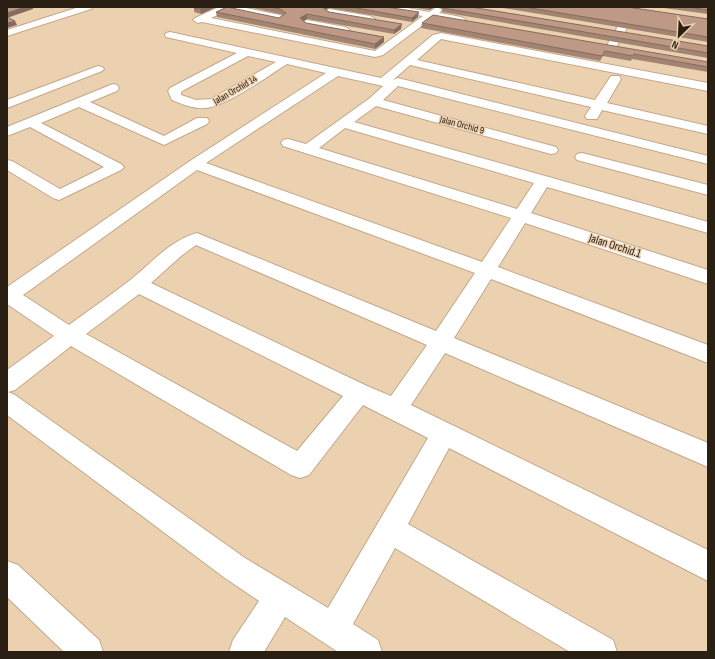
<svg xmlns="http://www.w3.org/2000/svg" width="715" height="659" font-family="'Sofia Sans Condensed',sans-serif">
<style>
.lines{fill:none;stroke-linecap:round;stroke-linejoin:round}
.minor-casing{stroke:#c2a889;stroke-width:2}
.minor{fill:#fff;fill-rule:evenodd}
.wall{fill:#a38473}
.shaded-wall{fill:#856c5e}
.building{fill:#be9a86;stroke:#856c5e}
.labels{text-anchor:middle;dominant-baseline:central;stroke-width:3;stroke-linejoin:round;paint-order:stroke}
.far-street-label{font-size:10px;fill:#291f13;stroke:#ecd1b1}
.street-label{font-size:12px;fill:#291f13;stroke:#ecd1b1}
</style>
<rect width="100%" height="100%" fill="#ecd1b1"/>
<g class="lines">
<g class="minor-casing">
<g id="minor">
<path d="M79,7H93L91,9L7,36V30Z"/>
<path d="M219,7H241L280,15L285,18L280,21L228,10L211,18L375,51L423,16L386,10L381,7H402L429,12L437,7L442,10L439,13L461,17L466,20L461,23L432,18L383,55L375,57L202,22L198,23L193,20L195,18Z"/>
<path d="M629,7H639L615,49H607L606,47Z"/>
<path d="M329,9L370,16L375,19L370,22L326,14L324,12L326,10Z"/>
<path d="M307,20L345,27L350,30L345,33L304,25L302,23L304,21Z"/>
<path d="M170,32L381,78L433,35L441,33L708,83V91L441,39L417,60L595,100L611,76H619L621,79L607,103L708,126V134L602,110L597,119H587L585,116L591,107L410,65L393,80L398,78L708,156V164L398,86L383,100L556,147L558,150L556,153L551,154L376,106L354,122L708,222V233L547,187L531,213L708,270V284L525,223L498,267L708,345V363L491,279L454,338L708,443V467L445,353L411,405L708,550V581L449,448L408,524L613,640L617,652H570L395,548L353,624L378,640L382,652H338L285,617L264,652H229L233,640L259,601L225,578L7,415V370L54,336L7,304V287L190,161L326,73L287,64C268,76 225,107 205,108C193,109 182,104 172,100L168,91L170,88L237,53L166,37L165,35L166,33ZM248,56L276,62L211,99L196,100L181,95V92L184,90ZM338,76L383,86L370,98L306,144L288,139L283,140L281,143L283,146L511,218L482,262L206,163ZM345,128L534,183L517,209L319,148ZM197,170L475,273L436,331L197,233C169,241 152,263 129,281C110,296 89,310 69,325L23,295ZM196,245L427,345L391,396L367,386L151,283L181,256ZM139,294L343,396L297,451L86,334ZM71,346L291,475L300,478L309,475L363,405L428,438L328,608L245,558L15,395L8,392L15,390Z"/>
<path d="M98,66L102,67L104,69L102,71L7,108V100Z"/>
<path d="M113,84L117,85L119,88L117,91L90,102L164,136L197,118H207L209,121L207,124L164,145L79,107L41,123L121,164L124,167L121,170L59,200L53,198L7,170V160L12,161L60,189L104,167L30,127L7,136V127Z"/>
<path d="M582,153L708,185V195L577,160L575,157L577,154Z"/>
<path d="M7,561L18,565L99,640L103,652H64L7,597Z"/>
</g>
</g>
<use href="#minor" class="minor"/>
</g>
<g class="wall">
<path d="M196,7H216L201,14L194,12V8Z"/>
<path d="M248,7H386L418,17L412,22L329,8L326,10L329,12L401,29L394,34L307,19L304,21L306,23L384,37V42L375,49L217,17L216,12L279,18L283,15L280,14Z"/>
<path d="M410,7H435L429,10Z"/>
<path d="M440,7H471L708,46V58L442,12V9Z"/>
<path d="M497,7H627L708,19V42Z"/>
<path d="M656,7H708V14Z"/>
<path d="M422,23L708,62V72L632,59L631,61L603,56L600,61L421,28Z"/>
</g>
<g class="shaded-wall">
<path d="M25,7H33V9L7,18V13Z"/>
<path d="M205,7H216L201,14L200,9Z"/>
<path d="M322,7H329V8L323,11Z"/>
<path d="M429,7H435L429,10Z"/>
<path d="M419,12L418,17L412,22V18Z"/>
<path d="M307,14V19L301,22L300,18Z"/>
<path d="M15,21L17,25L7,28V23Z"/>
<path d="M402,24L401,29L394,34V30Z"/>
<path d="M384,37V42L375,49V44Z"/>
</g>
<g class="building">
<path d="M7,7H25L7,13Z"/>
<path d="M196,7H205L200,9L194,8Z"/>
<path d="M227,7L279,18L286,13L280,9L270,7H322L329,12L402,24L394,30L307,14L300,18L306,23L384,37L375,44L216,12Z"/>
<path d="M351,7H386L419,12L412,18Z"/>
<path d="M443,7H471L708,46V53L443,8Z"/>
<path d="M524,7H627L708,19V37Z"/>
<path d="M689,7H708V10Z"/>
<path d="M433,15L708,62V67L634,54L633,56L605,51L602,56L422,23Z"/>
<path d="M7,17L15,21L7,23Z"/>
</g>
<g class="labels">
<g class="far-street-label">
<text transform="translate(235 90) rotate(-30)">Jalan Orchid 14</text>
<text transform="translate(462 125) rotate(15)">Jalan Orchid 9</text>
</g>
<g class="street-label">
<text transform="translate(615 246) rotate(18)">Jalan Orchid.1</text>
</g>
</g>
<rect width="715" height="659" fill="none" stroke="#291f13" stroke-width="16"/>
<g transform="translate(679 36) rotate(204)" stroke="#ecd1b1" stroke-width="3" paint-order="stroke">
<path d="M0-3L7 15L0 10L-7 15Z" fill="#291f13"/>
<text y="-6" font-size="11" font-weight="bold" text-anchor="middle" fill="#291f13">N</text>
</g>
</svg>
